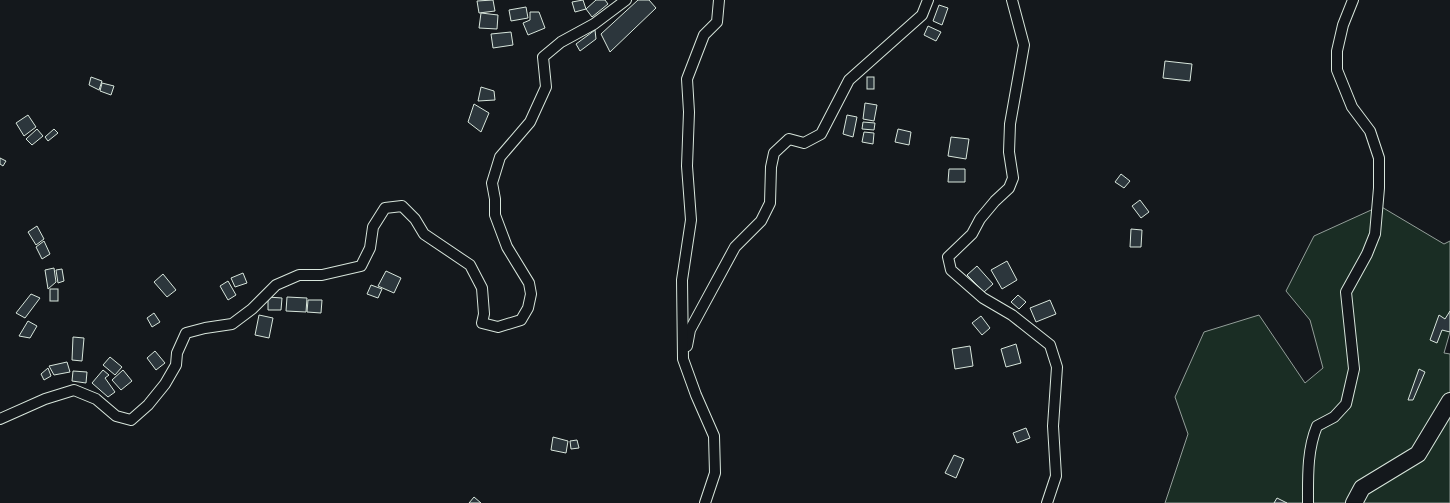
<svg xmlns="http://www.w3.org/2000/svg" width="1450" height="503" font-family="'Asap Condensed',sans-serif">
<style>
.green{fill:#1a2d24;stroke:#939e99}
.building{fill:#2c363c;stroke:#d8e6dc}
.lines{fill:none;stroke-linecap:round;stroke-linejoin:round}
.street-casing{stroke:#d8e6dc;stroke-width:12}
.primary-casing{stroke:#d8e6dc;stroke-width:18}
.street{stroke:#14181c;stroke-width:10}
.primary{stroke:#14181c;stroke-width:16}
</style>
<rect width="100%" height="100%" fill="#14181c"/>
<path class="green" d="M1380,206L1444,244L1450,241V332L1444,353L1450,354V503H1165L1188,434L1175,397L1204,332L1259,315L1305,383L1323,368L1310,320L1286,291L1314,236Z"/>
<g class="building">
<path d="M493,0L495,11L479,13L477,1Z"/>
<path d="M583,0L586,9L575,12L572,2Z"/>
<path d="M596,0H605L608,4L592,17L586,9Z"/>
<path d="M638,0H649L656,8L610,52L601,34Z"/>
<path d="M939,5L948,8L942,25L933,21Z"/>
<path d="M526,7L528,18L511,21L509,10Z"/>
<path d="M530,12H539L545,28L528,35L523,23L530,20Z"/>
<path d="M481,13L498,15L497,29L479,28Z"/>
<path d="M928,26L941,32L936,41L924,35Z"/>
<path d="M595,30L596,39L580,51L576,44Z"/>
<path d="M511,32L513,45L493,48L491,34Z"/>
<path d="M1165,61L1192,64L1190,81L1163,78Z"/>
<path d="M91,77L102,81L99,90L89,85Z"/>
<rect x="867" y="77" width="7" height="12"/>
<path d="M102,83L114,86L111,95L100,91Z"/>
<path d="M481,87L494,91L495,100L478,101Z"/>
<path d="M865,103L877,105L874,121L863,119Z"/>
<path d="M474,104L489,113L481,132L468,122Z"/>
<path d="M28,115L36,127L24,136L16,123Z"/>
<path d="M847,115L857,117L853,137L843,134Z"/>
<path d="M863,122L875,123L874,130L862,129Z"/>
<path d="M37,129L43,136L32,145L26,139Z"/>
<path d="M54,129L58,133L48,141L45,137Z"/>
<path d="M898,129L911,132L909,145L895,142Z"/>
<path d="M864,132L874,133L873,144L862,142Z"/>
<path d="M951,137L969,139L966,159L948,156Z"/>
<path d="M0,158L6,161L3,166L0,164Z"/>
<path d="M949,169H965V182H948Z"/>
<path d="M1121,174L1130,181L1124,188L1115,182Z"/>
<path d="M1140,200L1149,212L1141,218L1132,206Z"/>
<path d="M37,226L44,239L36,245L28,232Z"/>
<path d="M1131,229L1142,230L1141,247H1130Z"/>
<path d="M44,241L50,254L42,259L36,247Z"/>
<path d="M1007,261L1017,280L1002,289L991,270Z"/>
<path d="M977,266L993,284L984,292L967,275Z"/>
<path d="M54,268L56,282L48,289L45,270Z"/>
<path d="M62,269L64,281L58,283L56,270Z"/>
<path d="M386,271L401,278L394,293L378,286Z"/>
<path d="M243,273L247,283L235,287L231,278Z"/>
<path d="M163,274L176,290L167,297L154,282Z"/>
<path d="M228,281L236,295L228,300L220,286Z"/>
<path d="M371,285L382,289L378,298L367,294Z"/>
<rect x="50" y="289" width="8" height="12"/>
<path d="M31,294L40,298L25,318L16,313Z"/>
<path d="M1018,295L1026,302L1019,309L1011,302Z"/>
<path d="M268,297L282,298L281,310H268Z"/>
<path d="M287,297L307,298L306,312L286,311Z"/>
<path d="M308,300H322L321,313L307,312Z"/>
<path d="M1050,300L1056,314L1036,322L1030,308Z"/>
<path d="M1450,311V332L1442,330L1437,343L1430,340L1439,315L1445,319Z"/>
<path d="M154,313L160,322L152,327L147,318Z"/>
<path d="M259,315L273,318L269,338L255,335Z"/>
<path d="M981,316L990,328L982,335L972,323Z"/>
<path d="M28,321L37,326L30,338L19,336Z"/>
<path d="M73,337L84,338L82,361L72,360Z"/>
<path d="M1016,344L1021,363L1006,367L1001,349Z"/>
<path d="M970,346L973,366L955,369L952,349Z"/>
<path d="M155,351L165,363L156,370L147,358Z"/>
<path d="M110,357L122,367L115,375L103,365Z"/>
<path d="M67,362L70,372L54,375L49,366Z"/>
<path d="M48,368L51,376L44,380L41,374Z"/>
<path d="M1419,369L1425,372L1413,400H1408Z"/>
<path d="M103,370L109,375L105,378L115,392L108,397L92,383Z"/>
<path d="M123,370L132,381L121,390L112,380Z"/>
<path d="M73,371L87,372L86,383L72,381Z"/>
<path d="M1026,428L1030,438L1017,443L1013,433Z"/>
<path d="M553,437L568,441L566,453L551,450Z"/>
<path d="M577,440L579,448L571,449L570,441Z"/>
<path d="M954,455L964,459L956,478L945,473Z"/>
<path d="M474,497L481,503H469Z"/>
<path d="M1277,498L1287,503H1274Z"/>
</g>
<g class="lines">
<g class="street-casing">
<g id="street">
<path d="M1012,0L1024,45L1010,124L1009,152L1013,178L1009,188L995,201L980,219L972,234L948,257L951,270L983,298L1012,315L1050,345L1057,367L1053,426L1056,476L1047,503"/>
<path d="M687,346L690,330L735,247L761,221L770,203L771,167L774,153L789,139L804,143L821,134L849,80L922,15L928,0"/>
<path d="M0,419L45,399L74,390L96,399L116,416L131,420L148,405L165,384L176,365L177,353L186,333L205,328L232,324L252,309L276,285L299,275H322L361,266L370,248L373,227L385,208L402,206L415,219L424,234L470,265L482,288L484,314L482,323L498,327L521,320L528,308L531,294L529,283L507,247L495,215V199L492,183L500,157L530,122L546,87L543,57L561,42L594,24L626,0"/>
<path d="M705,503L715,473L714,436L696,395L683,359L682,280L691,220L687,166L689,112L687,79L704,35L717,22L719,0"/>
<path d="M1308,503C1308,477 1307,450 1317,426L1334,417L1346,404L1354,369L1346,292L1367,254L1375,234L1379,188V158L1370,131L1352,107L1337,70V51L1343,25L1353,0"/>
</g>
</g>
<g class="primary-casing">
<path id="primary" d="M1354,503L1362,488L1418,454L1450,401"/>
</g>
<use href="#street" class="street"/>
<use href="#primary" class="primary"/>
</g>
</svg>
